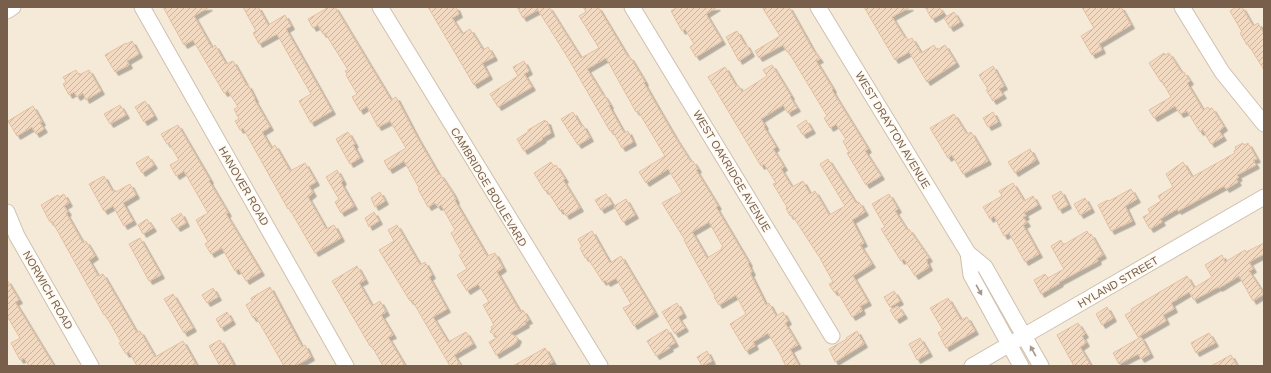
<svg xmlns="http://www.w3.org/2000/svg" width="1271" height="373" font-family="Arial,sans-serif">
<style>
.residential{fill:#f5ead8}
.building{fill:url(#building-hatch);stroke:#e5c0a1;fill-rule:evenodd;filter:url(#shadow)}
.lines{fill:none;stroke-linecap:round;stroke-linejoin:round}
.minor-casing{stroke:#cfc0ae;stroke-width:17}
.minor{stroke:#fff;stroke-width:15}
.oneway{fill:#a7978b}
.labels{text-anchor:middle;dominant-baseline:central;stroke-width:3.5;stroke-linejoin:round;paint-order:stroke}
.street-label{font-size:11px;fill:#785f4c;stroke:#fffaf1}
</style>
<defs>
<pattern id="building-hatch" width="6" height="6" patternUnits="userSpaceOnUse"><rect width="6" height="6" fill="#f2d9c1"/><path d="M-1 1l2-2M0 6l6-6M5 7l2-2" fill="none" stroke="#c9b39f"/></pattern>
<filter id="shadow"><feDropShadow dx="3.5" dy="3.5" stdDeviation="0" flood-color="#0004"/></filter>
</defs>
<rect width="100%" height="100%" fill="#fdf7ea"/>
<rect class="residential" x="7" y="7" width="1257" height="359"/>
<g class="building">
<path d="M163,7H209L194,16L212,48L215,45L226,64L233,61L247,86L248,85L255,99H254L270,127L262,132L271,148L275,145L290,171L305,163L316,182L309,186L313,193L308,197L326,229L334,225L341,238L315,253L289,208L288,209L243,128L240,130L235,121L239,119L234,109L238,107L228,91L224,93L193,40L184,45Z"/>
<path d="M243,7H258L268,25L285,15L291,26L286,29L332,111L311,123L299,101L311,94L291,59L277,34L259,44L253,33L256,31Z"/>
<path d="M329,7H335L391,100L396,97L417,137L439,175L440,174L452,192L456,200L455,201L487,256L495,253L503,268L497,272L520,312L523,310L529,320L525,322L526,324L510,333L518,338L516,343L496,355L489,342L498,337L490,332L492,329L491,327L494,325L483,305L489,302L478,284L467,291L457,275L467,269L459,255L462,253L451,233L455,230L441,205L438,207L435,203L428,207L418,189L419,188L404,161L389,170L384,161L406,148L390,121L378,127L367,106L360,111L352,97L357,94L346,75L347,74L345,71L348,70L345,65L325,33L323,34L318,25L313,28L308,19Z"/>
<path d="M428,7H456L459,14L452,18L462,34L470,29L483,50L488,47L494,57L482,63L489,76L474,85Z"/>
<path d="M517,7H549L581,58L599,48L579,16L586,12L583,7H598L628,57H630L645,82L644,83L653,99L675,137L691,162L693,161L698,169L696,170L718,206L716,207L749,263L748,264L752,272L750,273L766,305L769,303L776,316L783,312L788,321L785,323L798,345L790,349L799,366H786L782,359H783L768,333L753,342L755,346L746,351L730,324L746,314L736,295L719,305L714,297L715,296L694,259L684,240H685L662,203L682,192L668,169L646,183L639,172L665,156L638,111L636,112L606,58L587,69L603,95H604L610,105L609,106L624,133L628,131L633,142L622,148L612,130L610,131L599,112L568,58L538,10L523,18ZM709,222L723,247L721,248L722,249L707,258L692,232Z"/>
<path d="M678,7H717L706,14L722,41L696,57L690,47L694,44L685,29L682,31L671,11Z"/>
<path d="M762,7H789L813,50L820,59L816,61L833,89L832,90L836,97L868,149L865,151L881,176L866,185L847,153L849,152L843,141L846,139L836,124L830,128L824,118L827,116L788,51L787,52L783,45L759,58L755,51L780,36Z"/>
<path d="M864,7H910L892,17L905,38L906,37L908,40L912,38L921,53L934,45L937,50L945,45L956,63L927,82L909,52L895,60Z"/>
<path d="M925,7H939L943,13L932,19Z"/>
<path d="M1082,7H1121L1131,25L1099,44L1102,50L1092,55L1081,36L1094,28Z"/>
<path d="M1236,7H1242L1253,26L1258,23L1264,34V70L1248,44L1247,45L1240,33L1242,32L1230,11Z"/>
<path d="M954,12L960,22L950,28L944,18Z"/>
<path d="M737,31L745,45L746,44L751,53L739,61L726,37Z"/>
<path d="M132,41L139,54L127,61L129,65L115,72L105,55L126,43L127,44Z"/>
<path d="M1164,53L1165,55L1169,53L1182,73L1184,72L1190,81L1187,83L1203,110L1208,107L1209,109L1212,108L1224,127L1219,131L1223,137L1211,144L1203,130L1200,132L1187,111L1180,114L1175,106L1154,118L1149,110L1171,97L1162,81L1161,82L1149,63Z"/>
<path d="M524,61L529,71L524,74L532,87L498,107L490,94L518,76L513,67Z"/>
<path d="M772,65L791,96L790,97L797,108L788,113L783,105L761,119L765,126L764,127L776,147L773,149L784,167L781,169L792,187L803,181L810,194L815,191L829,215L845,206L820,164L828,159L856,203L859,202L865,212L852,220L864,243L860,245L872,264L853,276L868,302L860,306L862,311L852,317L837,291L834,292L829,284L833,282L820,258L792,215L790,216L786,208L787,207L773,184L776,183L764,164L761,166L708,77L725,67L736,86L738,85L742,92L767,76L763,70Z"/>
<path d="M993,66L1004,86L999,89L1003,95L993,101L986,90L988,89L979,75Z"/>
<path d="M76,70L79,75L89,70L101,91L86,100L83,93L77,97L74,92L69,95L63,84L66,82L63,77Z"/>
<path d="M145,101L154,116L144,122L135,107Z"/>
<path d="M120,105L126,115L110,124L104,114Z"/>
<path d="M33,106L42,122L40,123L44,129L36,134L32,127L17,136L8,121Z"/>
<path d="M573,112L581,126L583,125L590,138L578,145L561,119Z"/>
<path d="M993,112L998,122L988,127L983,118Z"/>
<path d="M954,114L966,133H967V134L971,132L988,161L963,174L952,155L948,158L930,128Z"/>
<path d="M545,120L546,122L547,121L551,133L542,138L543,139L524,151L517,139L528,132V130Z"/>
<path d="M806,120L812,130L803,135L797,126Z"/>
<path d="M178,125L210,180L209,181L228,213L226,214L261,272L246,281L239,269L235,271L222,248L211,254L205,244L208,242L196,220L208,213L184,171L176,176L170,165L179,160L169,143L167,144L161,134Z"/>
<path d="M348,132L355,144L353,145L360,158L350,164L336,139Z"/>
<path d="M1243,143L1244,145L1248,143L1257,159L1253,160L1256,165L1237,175L1239,177L1236,179L1238,182L1226,189L1224,186L1178,211L1177,209L1160,219L1162,222L1150,229L1143,217L1150,213L1148,209L1161,201L1158,196L1173,187L1166,174L1183,162L1192,177L1235,153L1234,151L1236,150L1235,147Z"/>
<path d="M1030,149L1036,160L1015,173L1008,162Z"/>
<path d="M148,156L154,165L142,173L136,163Z"/>
<path d="M551,162L554,167L556,165L565,179L563,180L580,208L566,216L562,209L560,211L547,190L545,191L534,173Z"/>
<path d="M337,170L343,181L341,183L354,206L341,213L335,202L339,199L326,177Z"/>
<path d="M104,176L112,191L115,190L116,192L130,184L136,195L123,203L133,221L124,226L113,206L104,211L89,184Z"/>
<path d="M1013,183L1024,201L1033,196L1038,205L1024,213L1026,216L1023,217L1027,223L1023,225L1039,254L1025,262L1009,233L1004,236L994,216L990,219L983,207L1002,196L999,191Z"/>
<path d="M1131,189L1137,199L1125,206L1132,221L1111,231L1098,205L1108,200L1109,201Z"/>
<path d="M1061,191L1068,205L1059,210L1052,196Z"/>
<path d="M380,192L385,201L375,207L371,198Z"/>
<path d="M64,194L69,203L64,206L68,212L66,213L83,243L86,241L95,256L89,260L98,276L103,274L137,333L140,331L155,357L183,341L197,366H137L129,352L126,354L119,343L121,342L105,314L104,315L52,221L50,222L41,205L58,195L59,197Z"/>
<path d="M606,194L612,204L601,210L595,200Z"/>
<path d="M889,194L898,209L895,211L907,230L909,229L929,258L926,260L929,267L915,276L904,259L901,261L881,229L885,227L872,204Z"/>
<path d="M1085,198L1091,209L1080,215L1074,204Z"/>
<path d="M626,199L635,215L623,222L614,206Z"/>
<path d="M374,212L379,221L369,227L365,218Z"/>
<path d="M181,213L186,223L177,228L171,219Z"/>
<path d="M147,219L153,228L143,234L138,225Z"/>
<path d="M397,225L420,265L425,262L432,275L429,277L447,309L433,317L448,342L466,332L473,344L454,355L461,366H450L412,300L410,301L379,250L394,241L388,230Z"/>
<path d="M592,231L610,263L621,256L655,313L634,326L623,308L631,304L616,278L607,283L605,280L603,282L587,257L585,258L580,248L582,247L578,239Z"/>
<path d="M1087,231L1089,235L1091,234L1103,255L1097,258L1098,261L1059,282L1060,283L1041,294L1034,280L1045,274L1048,278L1064,269L1051,246L1061,240L1063,245Z"/>
<path d="M140,238L161,275L149,281L129,244Z"/>
<path d="M1264,243V254L1249,262L1253,269L1249,271L1264,294L1253,301L1239,276L1219,288L1218,287L1194,300L1189,292L1171,303L1174,309L1163,315L1166,321L1138,337L1125,315L1132,311L1131,309L1187,276L1194,288L1212,277L1205,265L1222,255L1225,262L1245,250L1246,252Z"/>
<path d="M357,266L365,280L359,283L372,306L380,301L386,312L381,315L393,335L388,337L405,366H383L373,348L371,346H370L332,281Z"/>
<path d="M7,280L19,300L15,302L54,366H29L24,358L20,360L11,343L20,338L7,316Z"/>
<path d="M270,287L302,347L305,345L311,357L295,366H284L256,317L253,318L246,305L252,301L251,298Z"/>
<path d="M213,288L218,297L207,303L202,295Z"/>
<path d="M894,291L900,301L890,307L884,297Z"/>
<path d="M173,294L193,328L184,333L164,299Z"/>
<path d="M948,298L961,320L967,317L975,331L946,348L938,333L943,330L930,308Z"/>
<path d="M677,303L683,314L678,317L685,328L675,334L662,312Z"/>
<path d="M898,306L904,315L896,320L890,310Z"/>
<path d="M1107,307L1113,318L1102,325L1096,314Z"/>
<path d="M227,312L232,321L221,328L216,319Z"/>
<path d="M1078,323L1085,334L1082,336L1086,343L1080,347L1091,366H1074L1057,335Z"/>
<path d="M667,329L675,343L669,346L670,348L656,356L647,341Z"/>
<path d="M857,331L864,344L835,362L829,349L847,339L846,338Z"/>
<path d="M1209,333L1215,343L1196,353L1191,343Z"/>
<path d="M1141,337L1150,354L1141,359L1138,354L1119,364L1113,353Z"/>
<path d="M920,338L929,353L917,360L909,344Z"/>
<path d="M220,340L229,356L234,366H220L209,346Z"/>
<path d="M545,348L553,362L545,366H513Z"/>
<path d="M707,351L712,361L702,366L697,357Z"/>
<path d="M1231,355L1237,366H1211Z"/>
</g>
<g class="lines">
<g class="minor-casing">
<g id="minor">
<path d="M142,7L346,366"/>
<path d="M380,7L600,366"/>
<path d="M632,7L832,336"/>
<path d="M818,7L968,253L985,267L1041,366"/>
<path d="M1182,7L1222,72L1264,124"/>
<path d="M7,11L13,7"/>
<path d="M7,212L17,236L91,366"/>
<path d="M968,253L971,275L1021,366"/>
<path d="M972,366L1264,197"/>
</g>
</g>
<use href="#minor" class="minor"/>
</g>
<defs><path id="oneway-solid" d="M-6-.8H1V-3.2L6.5 0L1 3.2V.8H-6Z"/></defs>
<g class="oneway">
<use href="#oneway-solid" transform="translate(979 290) rotate(61)"/>
<use href="#oneway-solid" transform="translate(1033 351) rotate(-119)"/>
</g>
<g class="labels">
<g class="street-label">
<text transform="translate(893 130) rotate(59)">WEST DRAYTON AVENUE</text>
<text transform="translate(732 171) rotate(59)">WEST OAKRIDGE AVENUE</text>
<text transform="translate(244 186) rotate(60)">HANOVER ROAD</text>
<text transform="translate(489 187) rotate(59)">CAMBRIDGE BOULEVARD</text>
<text transform="translate(1118 282) rotate(-30)">HYLAND STREET</text>
<text transform="translate(48 290) rotate(60)">NORWICH ROAD</text>
</g>
</g>
<rect width="1271" height="373" fill="none" stroke="#785f4c" stroke-width="16"/>
</svg>
